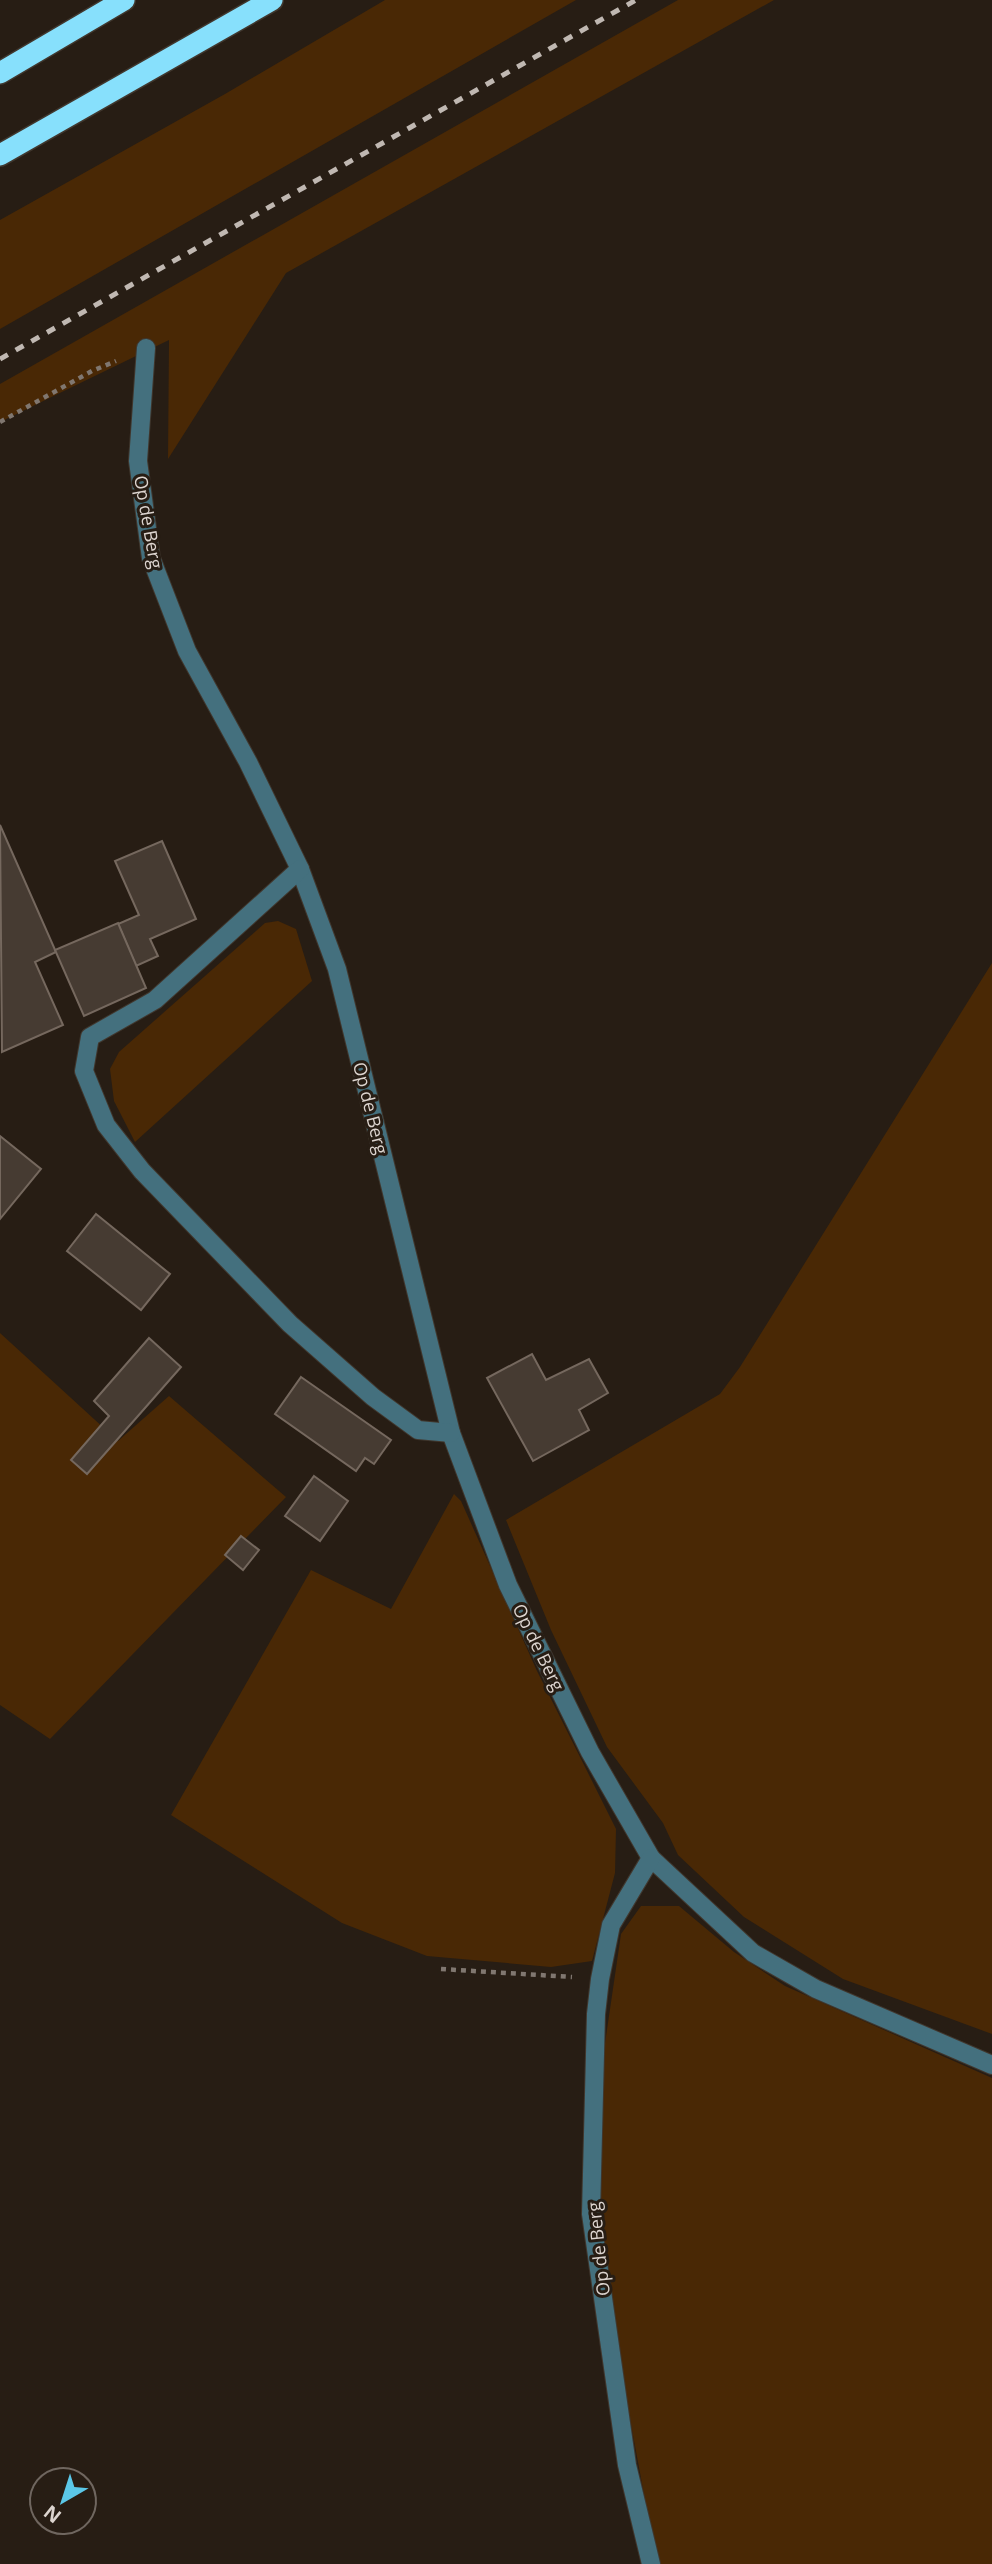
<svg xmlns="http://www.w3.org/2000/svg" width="992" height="2564" font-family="'Open Sans',sans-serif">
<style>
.green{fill:#492805}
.building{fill:#463b32;stroke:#75685e;stroke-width:2}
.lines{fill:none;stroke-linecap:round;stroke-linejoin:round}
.minor-casing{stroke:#40372e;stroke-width:20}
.highway-casing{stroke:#40372e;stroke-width:24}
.path{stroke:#807770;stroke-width:4.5;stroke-dasharray:5 5;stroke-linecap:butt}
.minor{stroke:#44707e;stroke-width:18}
.highway{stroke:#87e0fc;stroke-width:21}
.rail{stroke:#c0b8b2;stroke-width:5;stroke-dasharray:9 9;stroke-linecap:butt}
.labels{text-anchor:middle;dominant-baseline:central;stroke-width:6;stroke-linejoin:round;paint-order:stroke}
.street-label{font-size:18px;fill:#dcd4cf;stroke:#271d14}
</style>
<rect width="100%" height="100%" fill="#271d14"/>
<g class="green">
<path d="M385,0H576L0,329V220L225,94Z"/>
<path d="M678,0H774L286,273L168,459L169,340L0,422V384Z"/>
<path d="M278,921L296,929L312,981L135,1142L114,1101L110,1069L119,1052L265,923Z"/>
<path d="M992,963V2034L843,1979L744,1917L678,1855L663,1823L607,1747L551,1630L506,1520L720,1394L740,1367Z"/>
<path d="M0,1333L118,1441L169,1396L286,1497L50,1739L0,1705Z"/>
<path d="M454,1494L461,1501L537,1671L616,1829L615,1873L592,1961L551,1967L427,1956L342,1923L171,1815L311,1570L391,1609Z"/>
<path d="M641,1906H679L734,1952L785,1986L992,2078V2564H657L608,2301L599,2189L597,2098L621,1934Z"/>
</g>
<g class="building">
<path d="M0,825L56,952L35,962L63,1025L2,1052Z"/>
<path d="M162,841L196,919L150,939L158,956L136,966L118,924L139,915L115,861Z"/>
<path d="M118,923L146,988L84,1016L55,950Z"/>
<path d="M0,1136L41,1169L0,1219Z"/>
<path d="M96,1214L170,1274L141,1310L67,1251Z"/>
<path d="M149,1338L181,1367L87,1474L71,1460L109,1416L94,1401Z"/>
<path d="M532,1354L546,1380L589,1359L608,1393L579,1410L589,1430L533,1461L487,1378Z"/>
<path d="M301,1377L391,1440L374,1464L365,1458L356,1471L275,1414Z"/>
<path d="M314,1476L348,1501L320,1541L285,1516Z"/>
<path d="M241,1536L259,1550L243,1570L225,1555Z"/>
</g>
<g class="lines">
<g class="minor-casing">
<g id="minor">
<path d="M146,348L138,461L151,558L187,651L248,762L300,869L337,969L451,1433L508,1585L590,1752L651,1858L753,1953L816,1989L992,2065"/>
<path d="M300,869L155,1000L90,1037L84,1071L106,1125L142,1171L290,1324L373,1397L418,1430L451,1433"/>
<path d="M651,2564L627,2465L591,2214L596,2014L600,1979L611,1925L651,1858"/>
</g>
</g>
<g class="highway-casing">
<g id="highway">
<path d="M0,73L124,0"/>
<path d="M0,155L272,0"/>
</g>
</g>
<g class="path">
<path d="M0,422L92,371L116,361"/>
<path d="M441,1969L572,1977"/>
</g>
<use href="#minor" class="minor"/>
<use href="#highway" class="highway"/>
<path class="rail" d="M0,359L636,0"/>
</g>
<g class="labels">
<g class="street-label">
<text transform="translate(149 522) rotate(80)">Op de Berg</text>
<text transform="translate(371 1108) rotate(76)">Op de Berg</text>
<text transform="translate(539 1647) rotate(64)">Op de Berg</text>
<text transform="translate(598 2249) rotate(-96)">Op de Berg</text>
</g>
</g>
<g transform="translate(63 2501) rotate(219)"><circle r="33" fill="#271d14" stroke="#6f665f" stroke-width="2"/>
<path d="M0-5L12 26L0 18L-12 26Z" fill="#5bc7e7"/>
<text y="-10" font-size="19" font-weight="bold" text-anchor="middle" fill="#dcd4cf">N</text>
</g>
</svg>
